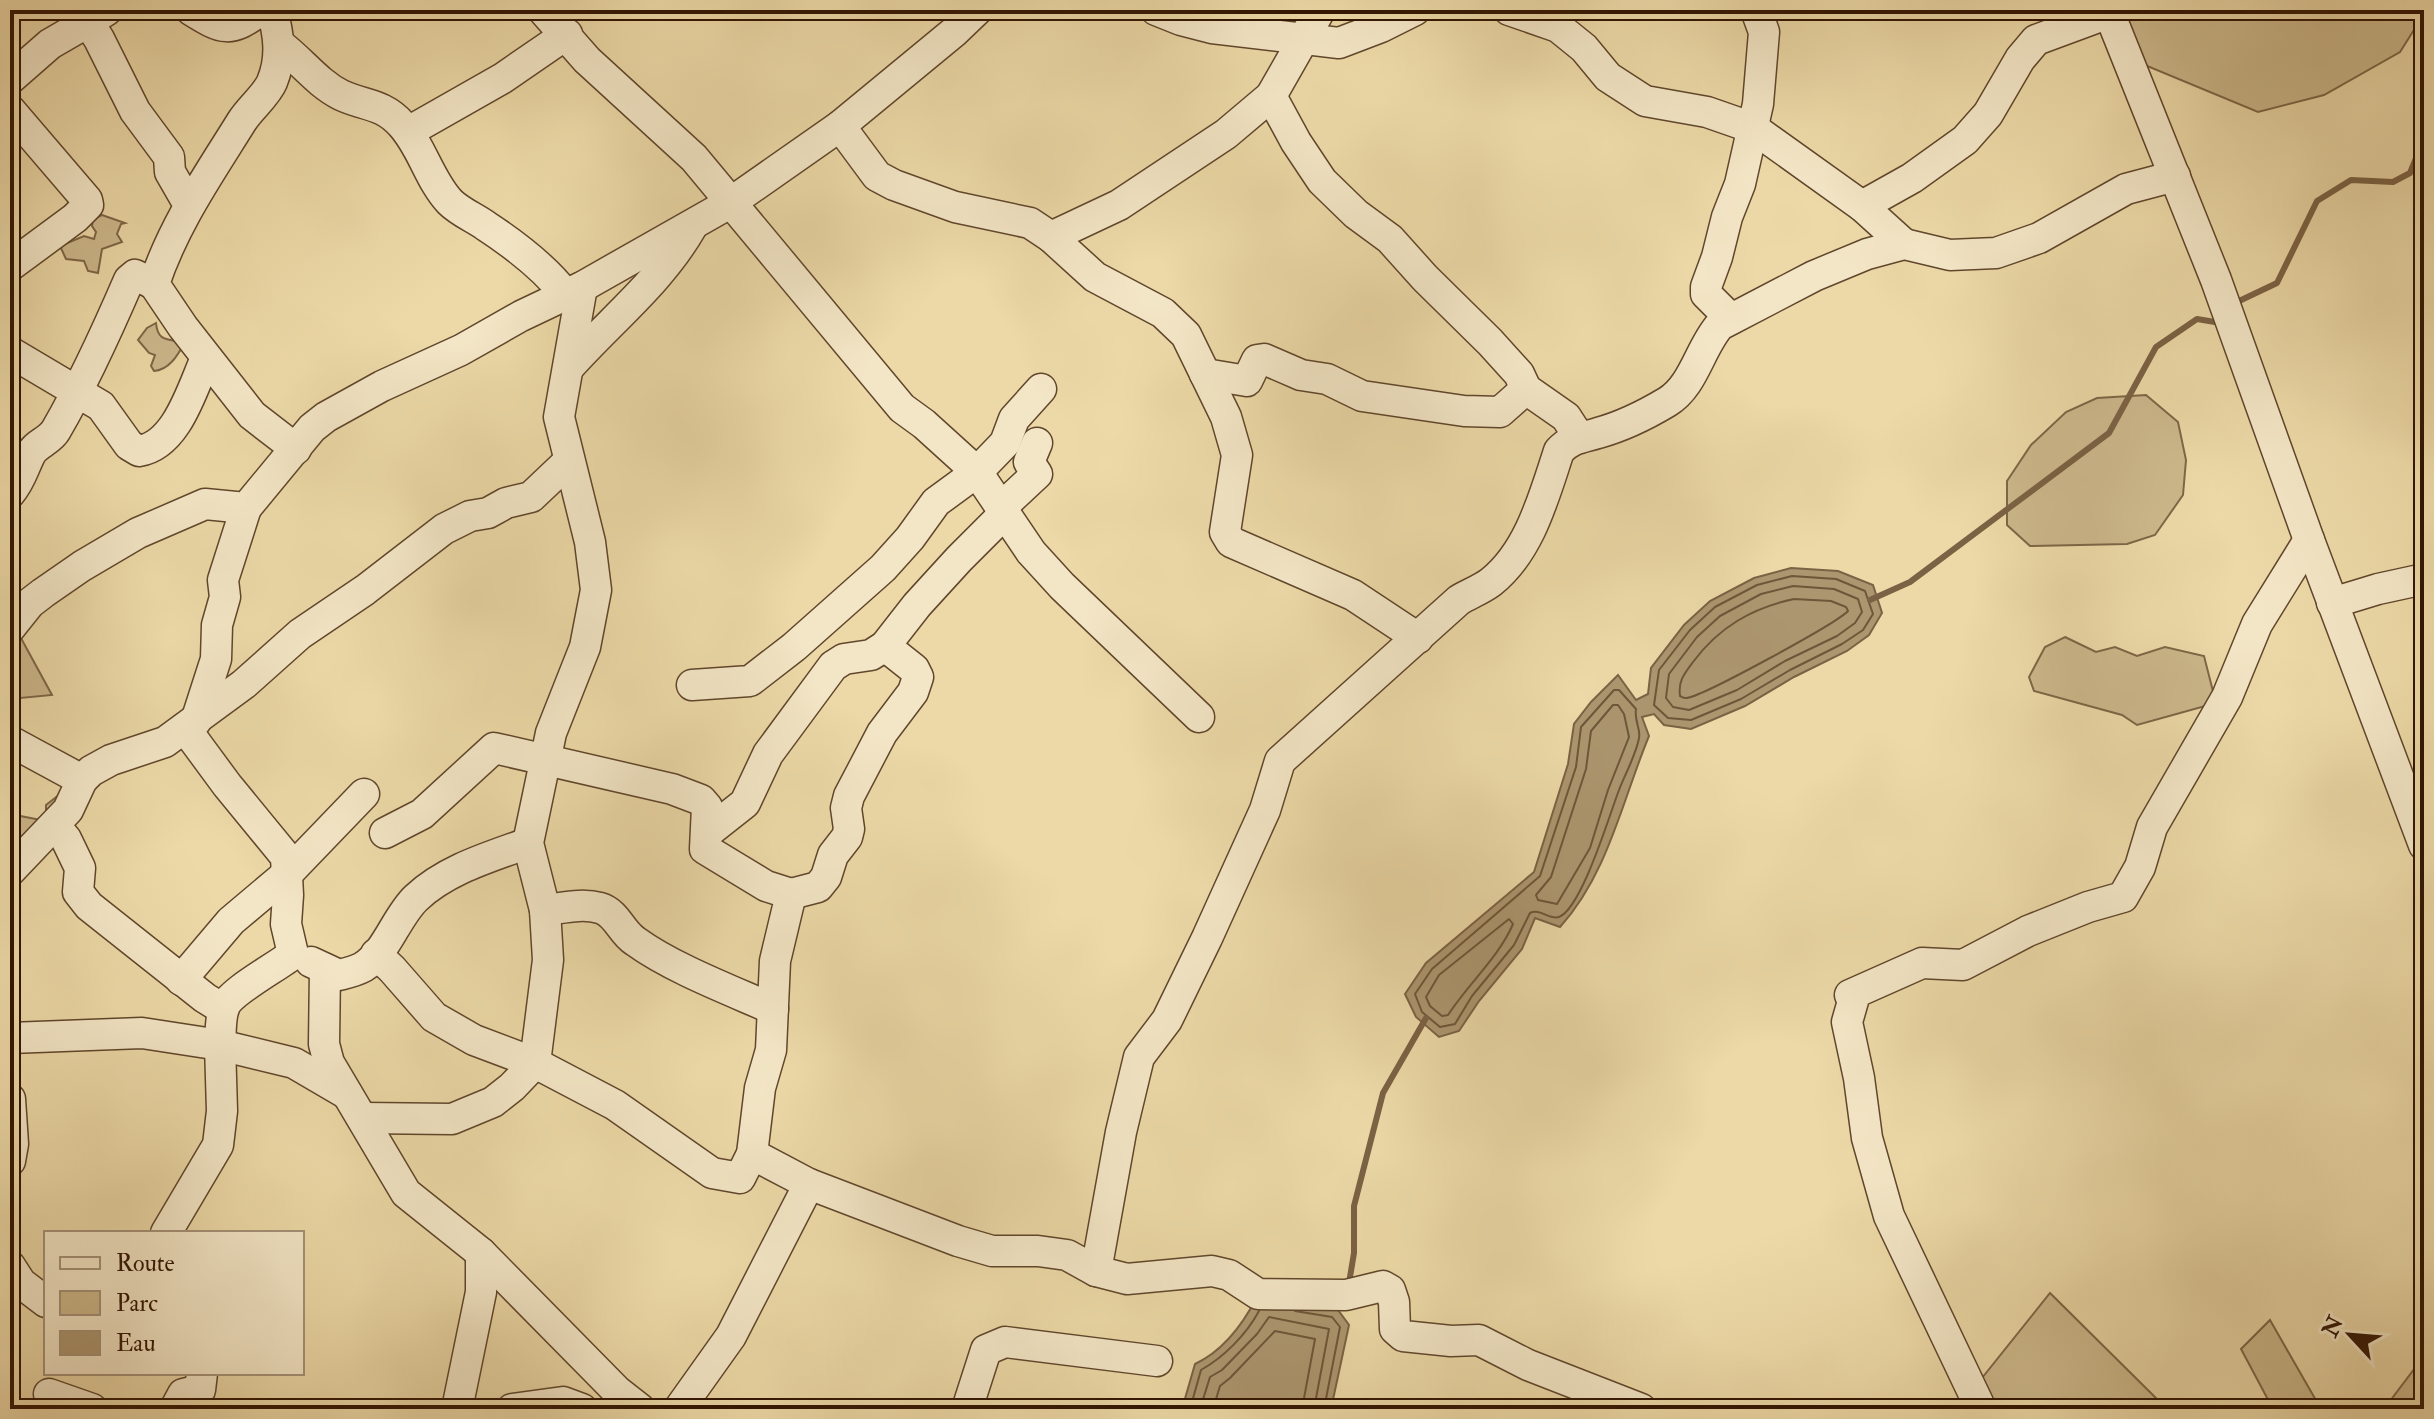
<svg xmlns="http://www.w3.org/2000/svg" width="2434" height="1419" font-family="'IM FELL Double Pica',serif">
<style>
.green{fill:#ccb88b;stroke:#7e6647;stroke-width:2}
.water{fill:#ac966f;stroke:#7b6244;stroke-width:2}
.lines{fill:none;stroke-linecap:round;stroke-linejoin:round}
.shore{stroke:#6e5639;stroke-width:2}
.stream{stroke:#7b6244;stroke-width:6}
.minor-casing{stroke:#60462c;stroke-width:33}
.minor{stroke:#f3e6c6;stroke-width:30}
</style>
<rect width="100%" height="100%" fill="#ecd9a7"/>
<filter id="stains"><feTurbulence type="fractalNoise" baseFrequency=".0025" numOctaves="4"/><feColorMatrix values="0 0 0 0 .2 0 0 0 0 .09 0 0 0 0 .02 0 0 0 .5 -.17"/></filter>
<radialGradient id="worn" r=".72"><stop offset=".6" stop-color="#630" stop-opacity="0"/><stop offset="1" stop-color="#630" stop-opacity=".3"/></radialGradient>
<g class="green">
<path d="M2106,10H2424V14L2400,52L2324,95L2258,112L2123,56Z"/>
<path d="M102,215L125,223L121,224L117,234L122,242L102,249L98,273L88,271L84,261L66,259L60,246L84,236L94,239L96,232L92,226L93,219Z"/>
<path d="M156,323C158,344 170,337 184,344C177,356 169,370 154,371L151,366L155,355L149,353L138,340L147,328Z"/>
<path d="M2146,395L2178,422L2186,460L2183,495L2155,535L2127,544L2030,546L2007,525V481L2031,445L2066,412L2097,398Z"/>
<path d="M10,618L52,695L10,699Z"/>
<path d="M2065,637L2096,652L2115,647L2137,656L2165,647L2204,656L2216,703L2137,725L2122,715L2034,691L2029,677L2045,647Z"/>
<path d="M68,788L65,802L10,861V814L46,821V805Z"/>
<path d="M2050,1293L2162,1404L2157,1409H1993L1978,1383Z"/>
<path d="M2270,1320L2321,1409H2273L2241,1349Z"/>
<path d="M2424,1356V1409H2384Z"/>
</g>
<g class="water">
<path d="M1791,568L1838,571L1873,585L1882,613L1869,635L1847,651L1794,677L1745,706L1691,729L1664,725L1654,714L1642,717L1649,736C1622,801 1608,874 1560,927L1535,918L1522,949L1479,1001L1459,1031L1439,1037L1416,1017L1405,994L1426,963L1534,872L1568,764L1574,724L1591,702L1618,675L1636,700L1648,694L1651,668L1684,625L1710,601L1754,578Z"/>
<path d="M1257,1297L1338,1310L1349,1325L1331,1409H1182L1195,1364C1223,1351 1243,1324 1257,1297Z"/>
</g>
<g class="lines">
<g class="shore">
<path d="M1792,576L1836,579L1865,591L1873,614L1863,630L1842,644L1790,670L1741,699L1691,720L1668,718L1654,705L1659,670L1690,630L1715,607L1757,585Z"/>
<path d="M1793,586L1834,589L1858,599L1862,612L1855,623L1837,636L1785,661L1737,690L1689,710L1673,707L1666,698L1669,674L1697,637L1720,616L1761,594Z"/>
<path d="M1794,599L1831,601L1846,607L1848,611C1837,623 1700,698 1686,698C1683,698 1682,697 1680,696C1678,681 1684,674 1693,662C1719,627 1752,608 1794,599Z"/>
<path d="M1614,690H1619L1636,709C1634,721 1641,729 1639,738C1636,755 1625,774 1619,790C1610,813 1582,908 1559,917C1549,920 1540,908 1530,913L1514,945L1472,996L1455,1024L1440,1027L1422,1012L1415,994L1432,969L1540,876L1576,767L1581,727Z"/>
<path d="M1613,705H1618L1624,714L1629,737L1608,790L1590,848L1557,904L1538,900L1536,895L1551,877L1586,769L1591,731Z"/>
<path d="M1509,919L1513,924C1499,957 1468,984 1448,1015L1442,1016L1430,1006L1426,997L1439,975Z"/>
<path d="M1295,1311L1332,1317L1340,1327L1324,1409"/>
<path d="M1190,1409L1201,1370C1224,1357 1246,1335 1259,1311"/>
<path d="M1200,1409L1210,1377L1222,1370L1257,1334L1269,1317L1329,1329L1314,1409"/>
<path d="M1213,1409L1220,1386L1230,1378L1275,1331L1315,1339L1302,1409"/>
</g>
<g class="stream">
<path d="M2236,306L2237,302L2277,283L2317,201L2351,180L2393,182L2410,173L2419,151L2418,117L2424,105"/>
<path d="M1870,600L1910,582L2109,433L2156,347L2197,319L2221,323"/>
<path d="M1349,1283L1354,1253V1206L1383,1093L1426,1018"/>
</g>
<g class="minor-casing">
<g id="minor">
<path d="M107,10L88,22L99,39L135,111L169,157L170,172L189,205"/>
<path d="M191,10C223,30 230,33 261,10"/>
<path d="M272,10C279,35 282,58 272,82C266,96 250,108 242,121C209,174 174,224 154,284L183,327L252,415L296,449"/>
<path d="M543,10L587,60L694,158L902,408L924,424L977,472L1031,552L1062,586L1199,717"/>
<path d="M1156,10L1181,20L1212,28L1339,43L1381,27L1415,10"/>
<path d="M1509,10L1558,27L1584,48L1608,77L1645,101L1707,112L1753,128L1862,206L1904,244"/>
<path d="M2108,10L2216,280L2309,540L2424,845"/>
<path d="M279,44C301,60 317,83 341,95C364,106 382,103 401,124C422,146 429,180 450,202C460,212 475,218 486,226C515,245 544,267 565,294"/>
<path d="M10,79L50,44L88,22"/>
<path d="M1271,96L1320,10"/>
<path d="M10,110L87,200L88,205L75,218L10,266"/>
<path d="M840,126L877,176L894,185L955,207L1030,223L1051,237L1119,205L1226,134L1271,96L1296,142L1322,181L1356,214L1390,239L1425,278L1490,342L1519,374L1526,389L1566,417L1579,437"/>
<path d="M408,132L503,78L567,34"/>
<path d="M1862,206L1912,178L1965,140L1988,114L2020,59L2036,40L2109,13"/>
<path d="M1051,237L1095,277L1163,313L1186,335L1226,417L1237,455L1225,532L1231,542L1353,595L1418,638"/>
<path d="M1731,319L1706,294V287L1717,257L1727,217L1740,184L1758,104L1764,32L1756,10"/>
<path d="M10,352L101,406L129,445L139,451C177,445 192,389 206,358"/>
<path d="M569,367C610,321 660,282 691,228"/>
<path d="M1205,374L1247,381L1257,360L1264,359L1301,375L1327,379L1362,396L1464,411L1500,412L1526,389"/>
<path d="M10,493C21,480 23,469 30,455C35,444 50,441 56,430C84,382 107,331 129,280L135,275L154,284"/>
<path d="M2332,603L2378,589L2424,579"/>
<path d="M10,628L30,603L43,593L82,566L138,533L205,504L246,508L312,428L326,417L382,386L461,350L521,316L582,287L730,203L840,126L954,32L977,10"/>
<path d="M692,685L750,681L794,647L883,568L910,538L936,502L977,472L1005,443L1014,419L1041,389"/>
<path d="M196,721L216,659L217,625L225,597L223,580L246,508"/>
<path d="M185,728L227,785L286,857L288,895L286,924L293,954"/>
<path d="M10,741L82,780"/>
<path d="M55,826L66,839L80,868L78,892L89,906L205,998L223,1009"/>
<path d="M385,833L422,814L494,748L672,789L701,800L707,807L705,849L766,886L791,894L775,961L771,1050L760,1088L752,1154"/>
<path d="M707,833L745,803L768,754L833,666L844,659L871,655L885,646L917,605L959,559L1004,514L1006,503L1037,474L1029,462L1037,443"/>
<path d="M10,871L68,810L82,780L91,771L111,760L165,742L244,684L300,634L365,590L444,529L470,516L488,513L506,503L531,497L569,461"/>
<path d="M791,894L818,887L826,877L833,855L847,837L849,829L846,808L849,796L882,733L913,692L918,677L914,669L885,646"/>
<path d="M545,910C563,908 582,903 600,908C617,913 621,932 635,941C672,968 730,990 773,1009"/>
<path d="M376,954L392,969L434,1017L474,1040L535,1063L615,1105L712,1173L740,1178L752,1154L809,1184L958,1241L992,1251H1038L1067,1255L1096,1271L1127,1279L1212,1271L1229,1275L1258,1294L1346,1295L1383,1286L1390,1290L1394,1302L1395,1329L1403,1336L1451,1341L1479,1340L1528,1365L1641,1409"/>
<path d="M311,962L339,975C347,973 356,971 363,967C387,952 396,917 416,898C447,869 490,857 528,843"/>
<path d="M325,969L324,1044L329,1063L406,1193L481,1253L617,1391L640,1409"/>
<path d="M181,980L231,921L288,873L364,794"/>
<path d="M10,1038L142,1033L220,1045C221,1033 220,1018 224,1008C229,992 277,967 293,954"/>
<path d="M10,1099L13,1144L10,1161"/>
<path d="M362,1118L452,1119L493,1102L512,1087L535,1063L548,960L545,910L528,843L551,733L585,647L596,590L590,542L559,417L582,287"/>
<path d="M166,1233L218,1145L222,1111L220,1045L294,1063L347,1094"/>
<path d="M10,1266L21,1283L46,1302"/>
<path d="M1096,1271L1121,1132L1139,1057L1167,1020L1207,938L1265,810L1280,761L1459,600C1469,594 1482,589 1491,582C1530,551 1544,496 1559,451C1571,438 1582,438 1598,433C1620,427 1647,414 1667,402C1694,386 1700,347 1720,325L1814,276L1867,254L1904,244L1950,255L1996,253L2039,238L2126,189L2175,176"/>
<path d="M49,1394L92,1409"/>
<path d="M175,1409L183,1394L200,1390L202,1373"/>
<path d="M457,1409L481,1292V1253"/>
<path d="M512,1409L563,1402L582,1409"/>
<path d="M679,1409L731,1336L809,1184"/>
<path d="M967,1409L986,1350L1005,1342L1157,1361"/>
<path d="M1981,1409L1889,1216L1867,1138L1859,1078L1847,1022L1853,1001L1850,995L1922,963L1963,965L2028,931L2088,907L2123,897L2140,867L2152,827L2227,697L2257,624L2309,540"/>
</g>
</g>
<use href="#minor" class="minor"/>
</g>
<rect width="2434" height="1419" fill="none" stroke="#ecd9a7" stroke-width="40"/>
<rect x="12" y="12" width="2410" height="1395" fill="none" stroke="#311503" stroke-width="4"/>
<rect x="20" y="20" width="2394" height="1379" fill="none" stroke="#311503" stroke-width="2"/>
<rect x="44" y="1231" width="260" height="144" fill="#f3e6c6" stroke="#a59278" stroke-width="2"/>
<rect x="60" y="1257" width="40" height="12" fill="#f3e6c6" stroke="#a59278" stroke-width="2"/>
<text x="116" y="1271" font-size="24" fill="#311503">Route</text>
<rect x="60" y="1291" width="40" height="24" fill="#ccb88b" stroke="#a59278" stroke-width="2"/>
<text x="116" y="1311" font-size="24" fill="#311503">Parc</text>
<rect x="60" y="1331" width="40" height="24" fill="#ac966f" stroke="#a59278" stroke-width="2"/>
<text x="116" y="1351" font-size="24" fill="#311503">Eau</text>
<g transform="translate(2350 1335) rotate(296)" stroke="#f3e6c6" stroke-width="6" paint-order="stroke">
<path d="M0-6L14 30L0 20L-14 30Z" fill="#311503"/>
<text y="-12" font-size="22" font-weight="bold" text-anchor="middle" fill="#311503">N</text>
</g>
<rect width="100%" height="100%" filter="url(#stains)"/>
<rect width="100%" height="100%" fill="url(#worn)"/>
</svg>
